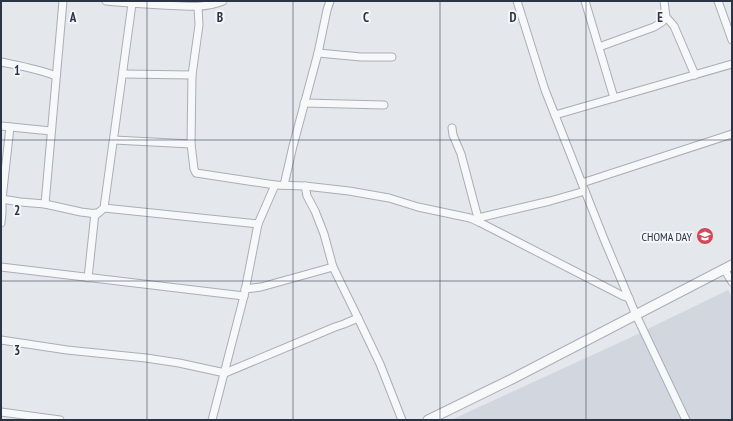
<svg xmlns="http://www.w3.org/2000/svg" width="733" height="421" font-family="'PT Sans Narrow',sans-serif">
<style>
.built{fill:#d2d6de}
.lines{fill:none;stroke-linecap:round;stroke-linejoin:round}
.minor-casing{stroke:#a9aeb7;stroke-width:9}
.tertiary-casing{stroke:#a9aeb7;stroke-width:11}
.minor{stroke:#f7f8fa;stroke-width:7}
.tertiary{stroke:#f7f8fa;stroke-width:9}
.grid{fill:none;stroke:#2b3445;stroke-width:1;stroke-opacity:0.55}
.labels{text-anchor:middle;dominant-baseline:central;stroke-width:4;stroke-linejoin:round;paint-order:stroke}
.poi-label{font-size:12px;fill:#2b3445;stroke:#f4f6f9;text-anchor:end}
.grid-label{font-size:13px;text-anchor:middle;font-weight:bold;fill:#2b3445;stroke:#f4f6f9;stroke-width:4;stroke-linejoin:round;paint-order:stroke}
</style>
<rect width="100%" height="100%" fill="#e4e7ec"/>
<path class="built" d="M728,290L732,297V420H451L625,340Z"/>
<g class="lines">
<g class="minor-casing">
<g id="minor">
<path d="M106,1C125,3 143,4 162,5C183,6 204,9 223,1"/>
<path d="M517,1L545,90L604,239L636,315L686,420"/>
<path d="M585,1L614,98"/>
<path d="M718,1L732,40"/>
<path d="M198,7L199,25L192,75L191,144L194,169L196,173L275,185L305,186L349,191L389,198L418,207L470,218L479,222L623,296L629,298"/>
<path d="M666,17L674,26L695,75"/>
<path d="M599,47L654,27L662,22L666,17L664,1"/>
<path d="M318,53L361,57H392"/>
<path d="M1,62C20,66 38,69 56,76"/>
<path d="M123,74L192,75"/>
<path d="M304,103L384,105"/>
<path d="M555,115L732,64"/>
<path d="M1,126L51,131"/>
<path d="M452,128L453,135L461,154L479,222"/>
<path d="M114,140L191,144"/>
<path d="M582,183L732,134"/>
<path d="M284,185L293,146L318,53L327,10L330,1"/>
<path d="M305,186L307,196L315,211L324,234L333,267"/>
<path d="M2,199L10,127"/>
<path d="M45,204L63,1"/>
<path d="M104,208L258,224"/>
<path d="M478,218L550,201L585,191"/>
<path d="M1,223L2,212V199L20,202L45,204L81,212L97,214L104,208L132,4"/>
<path d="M1,267L244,296"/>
<path d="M724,269L732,282"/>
<path d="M88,278L95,213"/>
<path d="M245,289L261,287L333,267L358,318"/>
<path d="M1,340L67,350L146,358L179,363L225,373L335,327L344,324L358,318L380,364L402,420"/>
<path d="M1,412L60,420"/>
<path d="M212,420L244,296L258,224L275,185"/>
</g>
</g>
<g class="tertiary-casing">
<path id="tertiary" d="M428,420L512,379L732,265"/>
</g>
<use href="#minor" class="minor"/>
<use href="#tertiary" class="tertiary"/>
</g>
<path class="grid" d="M147,1V420M293,1V420M440,1V420M586,1V420M1,140H732M1,281H732"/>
<defs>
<g id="school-disc" transform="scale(0.9)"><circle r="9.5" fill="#d1495b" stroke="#f4f6f9"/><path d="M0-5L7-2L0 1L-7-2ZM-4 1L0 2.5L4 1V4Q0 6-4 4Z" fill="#fff"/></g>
</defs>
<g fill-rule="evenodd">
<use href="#school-disc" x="705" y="236"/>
</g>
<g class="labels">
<g class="poi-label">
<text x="692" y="236">CHOMA DAY</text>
</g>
</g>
<g class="grid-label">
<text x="73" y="22">A</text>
<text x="220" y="22">B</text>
<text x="366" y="22">C</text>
<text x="513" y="22">D</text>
<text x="660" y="22">E</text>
<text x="17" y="75">1</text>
<text x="17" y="215">2</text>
<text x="17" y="355">3</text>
</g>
<rect width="733" height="421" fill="none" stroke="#2b3445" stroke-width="4"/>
</svg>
